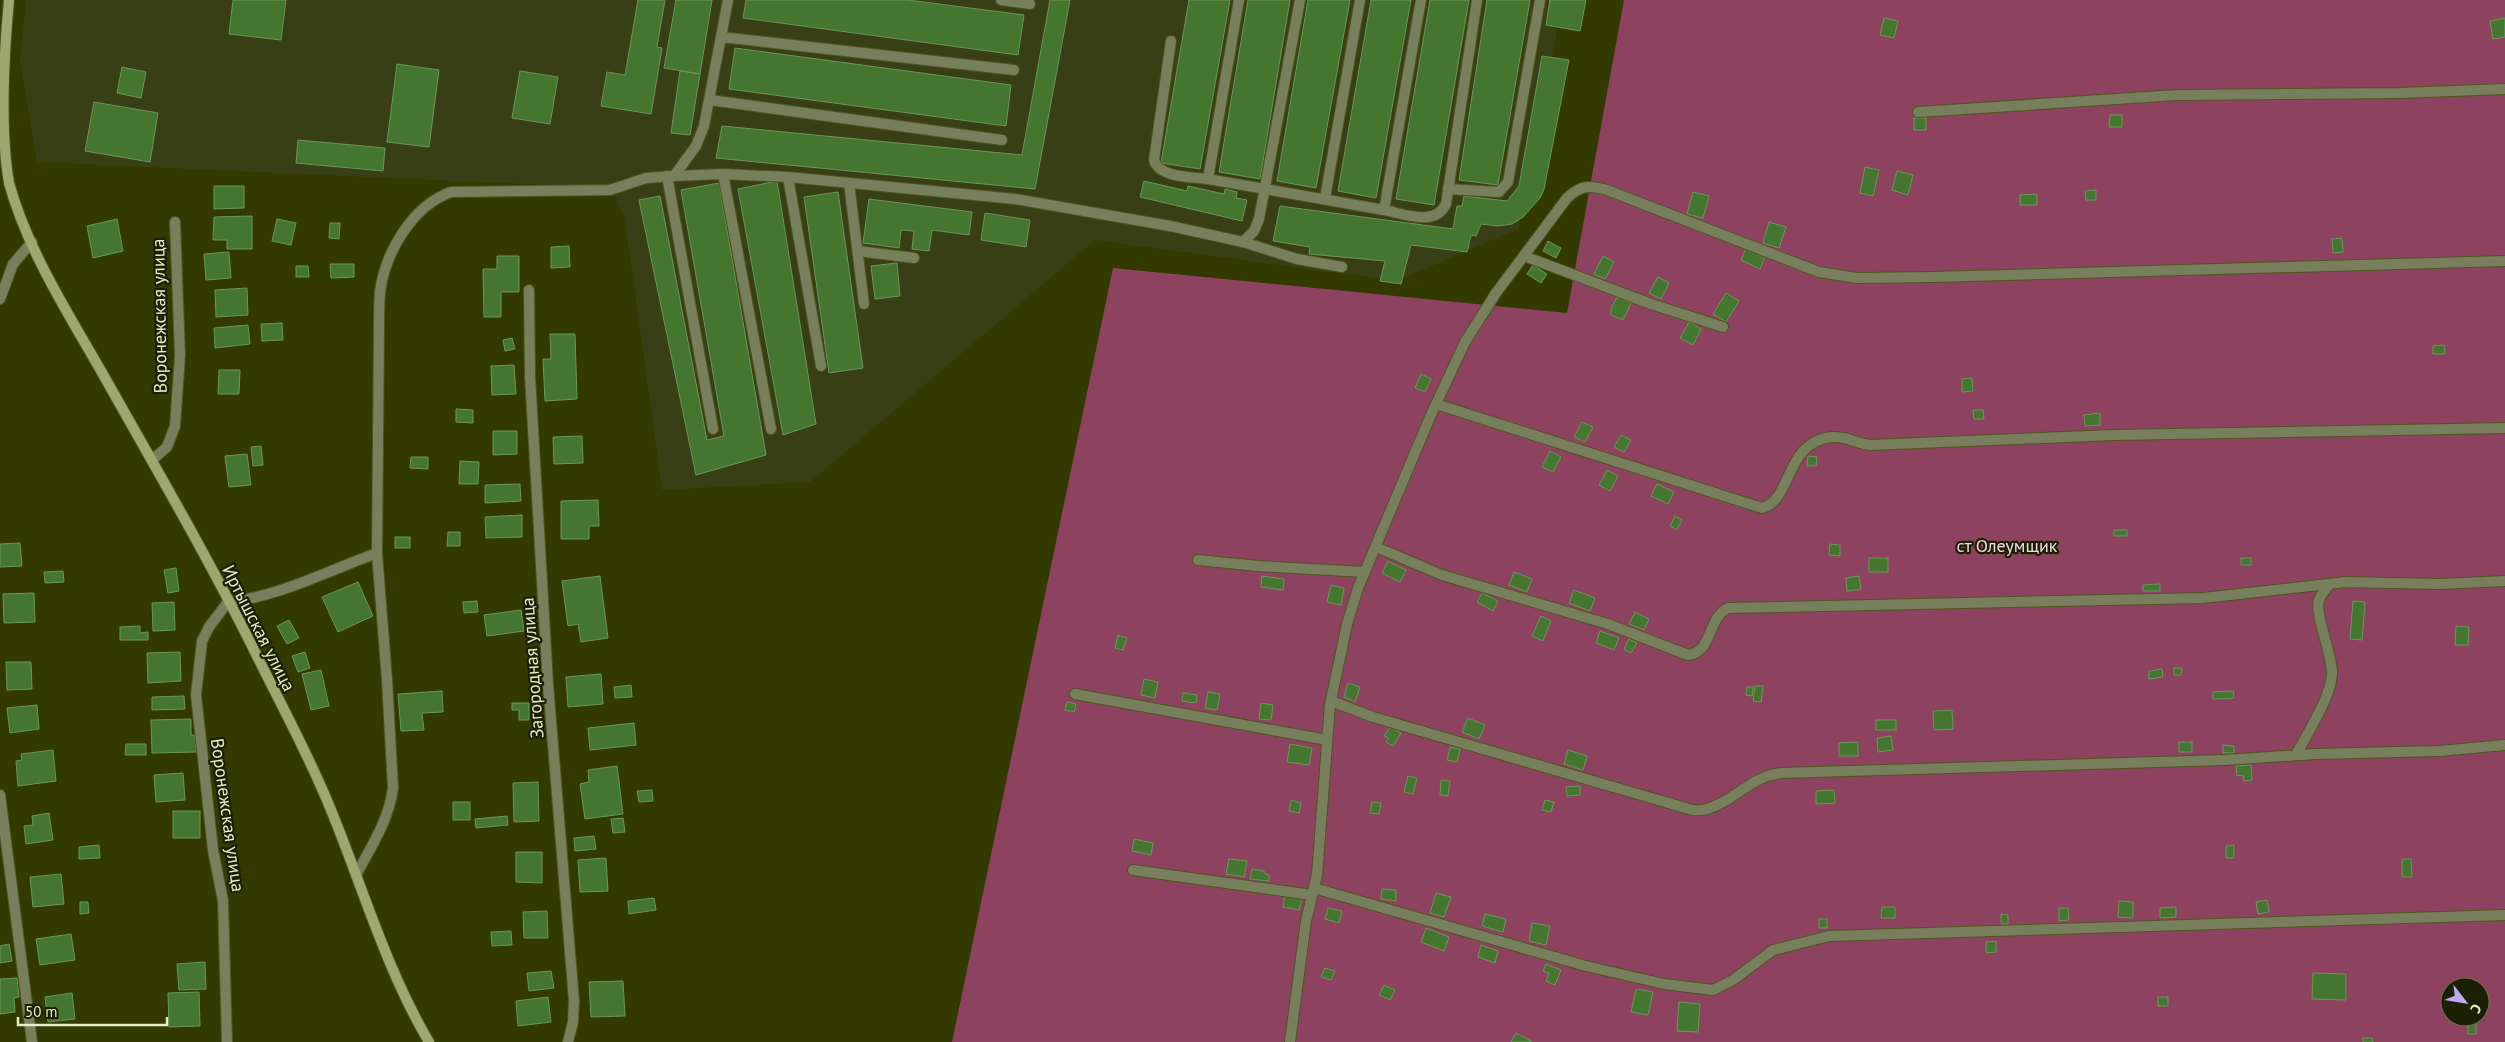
<svg xmlns="http://www.w3.org/2000/svg" width="2505" height="1042" font-family="'PT Sans',sans-serif">
<style>
.built{fill:#393f14}
.green{fill:#8d4360;fill-rule:evenodd}
.building{fill:#457630;stroke:#6b965b}
.lines{fill:none;stroke-linecap:round;stroke-linejoin:round}
.service-casing{stroke:#4f5620;stroke-width:12}
.minor-casing{stroke:#4f5620;stroke-width:12}
.secondary-casing{stroke:#4f5620;stroke-width:12}
.service{stroke:#787f5c;stroke-width:10}
.minor{stroke:#787f5c;stroke-width:10}
.secondary{stroke:#9da86f;stroke-width:10}
.labels{text-anchor:middle;dominant-baseline:central;stroke-width:4.5;stroke-linejoin:round;paint-order:stroke}
.street-label{font-size:18px;fill:#e4ecc8;stroke:#1b2003}
.park-label{font-size:18px;fill:#f0d8df;stroke:#1b2003}
</style>
<rect width="100%" height="100%" fill="#333a00"/>
<path class="built" d="M26,0H1563L1518,229L1397,281L1095,240L810,482L662,490L625,220L612,188L37,162L20,59Z"/>
<path class="green" d="M1624,0H2505V1042H952L1113,268L1567,313ZM2450,987H2480V1017H2450Z"/>
<g class="building">
<path d="M233,0H286L281,40L229,34Z"/>
<path d="M638,0H665L657,47L662,48L651,114L601,106L607,72L625,75Z"/>
<path d="M676,0H712L700,74L664,68Z"/>
<path d="M746,0H908L1024,15L1018,55L743,18Z"/>
<path d="M1050,0H1070L1035,189L716,158L722,126L1022,155Z"/>
<path d="M1189,0H1230L1200,169L1161,163Z"/>
<path d="M1248,0H1290L1260,179L1219,172Z"/>
<path d="M1308,0H1350L1316,188L1277,181Z"/>
<path d="M1371,0H1411L1376,198L1338,191Z"/>
<path d="M1430,0H1469L1434,205L1396,199Z"/>
<path d="M1487,0H1530L1498,185L1459,180Z"/>
<path d="M1550,0H1586L1580,31L1546,25Z"/>
<path d="M1884,18L1898,21L1894,38L1880,35Z"/>
<path d="M2505,18V37L2493,39L2490,21Z"/>
<path d="M735,48L1011,85L1006,126L729,89Z"/>
<path d="M1542,56L1569,60L1544,189L1540,198L1523,217L1512,224L1498,226L1481,224L1476,236L1471,235L1467,252L1411,245L1401,284L1380,281L1385,261L1309,254L1310,247L1273,241L1280,206L1453,229L1457,206H1462L1464,196L1507,201L1519,186Z"/>
<path d="M397,64L439,70L429,147L387,142Z"/>
<path d="M122,67L146,72L141,98L117,93Z"/>
<path d="M520,71L558,77L550,124L512,118Z"/>
<path d="M680,71L700,74L690,135L671,133Z"/>
<path d="M94,102L158,113L150,162L85,151Z"/>
<path d="M2110,115H2122V127H2109Z"/>
<rect x="1914" y="118" width="12" height="12"/>
<path d="M298,140L385,148L383,171L296,163Z"/>
<path d="M1865,167L1879,170L1873,196L1860,193Z"/>
<path d="M1897,171L1913,175L1908,195L1892,190Z"/>
<path d="M777,181L816,424L783,435L738,189Z"/>
<path d="M1144,181L1187,191L1188,186L1224,194L1225,189L1237,192L1236,198L1247,200L1242,221L1140,197Z"/>
<path d="M719,183L766,455L696,475L639,200L660,196L707,440L724,436L681,190Z"/>
<path d="M214,186H244V208L214,209Z"/>
<path d="M2096,190V200H2086L2085,191Z"/>
<path d="M838,192L863,368L829,373L804,197Z"/>
<path d="M1693,192L1709,196L1703,218L1687,214Z"/>
<path d="M2037,194V205H2020V195Z"/>
<path d="M869,199L972,212L969,235L932,230L929,251L912,249L914,231L901,230L899,248L863,243Z"/>
<path d="M985,213L1030,220L1026,247L981,240Z"/>
<path d="M252,216V249H227V240H213L214,217Z"/>
<path d="M117,219L123,251L93,258L87,226Z"/>
<path d="M277,219L296,223L291,245L272,241Z"/>
<path d="M1769,222L1786,227L1779,248L1763,243Z"/>
<path d="M330,223H340L339,239L329,238Z"/>
<path d="M2342,238L2343,252L2333,253L2332,239Z"/>
<path d="M1548,241L1561,248L1556,258L1543,251Z"/>
<path d="M569,246L570,267L551,268V247Z"/>
<path d="M1746,249L1765,257L1760,269L1741,260Z"/>
<path d="M229,252L231,278L206,280L204,254Z"/>
<path d="M497,256H519V292H501V317H484L483,269H497Z"/>
<path d="M1603,256L1614,262L1605,279L1594,274Z"/>
<path d="M897,263L900,296L875,299L871,266Z"/>
<path d="M330,264H354V277L331,278Z"/>
<path d="M1533,265L1547,274L1541,283L1527,274Z"/>
<path d="M296,266H308L309,277H296Z"/>
<path d="M1658,277L1669,283L1661,299L1649,293Z"/>
<path d="M247,288L248,315L216,317L215,290Z"/>
<path d="M1726,293L1739,301L1726,322L1713,314Z"/>
<path d="M1617,297L1631,303L1623,320L1611,315V309Z"/>
<path d="M1689,322L1701,329L1693,345L1680,338Z"/>
<path d="M282,323L283,340L262,341L261,324Z"/>
<path d="M248,325L250,344L215,348L214,328Z"/>
<path d="M550,334H575L577,399L545,401L543,359H551Z"/>
<path d="M512,338L515,349L505,351L503,340Z"/>
<path d="M2444,345L2445,354H2433V346Z"/>
<path d="M514,365L516,394L492,395L491,366Z"/>
<path d="M219,370H240L239,394H218Z"/>
<path d="M1421,374L1431,379L1425,392L1415,388Z"/>
<path d="M1972,378L1973,391L1962,392V379Z"/>
<path d="M456,409L473,410V423L456,422Z"/>
<path d="M1973,410H1983L1984,419H1974Z"/>
<path d="M2100,413V425L2085,426L2084,415Z"/>
<path d="M1582,422L1593,427L1585,442L1574,437Z"/>
<path d="M493,431H517V454L493,455Z"/>
<path d="M1621,435L1631,440L1624,452L1614,447Z"/>
<path d="M582,436L583,463L554,464L553,437Z"/>
<path d="M261,446L263,465L253,466L251,447Z"/>
<path d="M1550,451L1561,457L1553,472L1542,467Z"/>
<path d="M247,454L251,485L229,487L225,456Z"/>
<path d="M1808,456L1817,457L1816,466H1807Z"/>
<path d="M411,457H428V469L410,468Z"/>
<path d="M460,461L479,462L478,484H459Z"/>
<path d="M1607,470L1618,476L1610,491L1599,485Z"/>
<path d="M520,484L521,501L485,503V485Z"/>
<path d="M1657,484L1674,492L1668,504L1651,496Z"/>
<path d="M598,500L599,526H589V539H561V501Z"/>
<path d="M522,515V537L486,538L485,517Z"/>
<path d="M1675,516L1682,520L1677,530L1670,526Z"/>
<rect x="2114" y="530" width="13" height="6"/>
<path d="M448,532H460V546H447Z"/>
<rect x="395" y="537" width="15" height="11"/>
<path d="M20,543L22,566L0,567V544Z"/>
<path d="M1830,544L1840,545V556L1829,555Z"/>
<rect x="1869" y="558" width="19" height="14"/>
<rect x="2241" y="558" width="10" height="7"/>
<path d="M1388,561L1406,570L1400,582L1382,573Z"/>
<path d="M176,568L179,591L168,593L164,570Z"/>
<path d="M63,571L64,582L45,583L44,572Z"/>
<path d="M1514,572L1532,579L1527,592L1509,585Z"/>
<path d="M600,576L608,638L581,642L578,624L568,626L562,581Z"/>
<path d="M1262,576L1284,579L1283,590L1261,587Z"/>
<path d="M1859,576L1861,589L1847,591L1846,578Z"/>
<path d="M358,582L373,616L338,632L322,597Z"/>
<path d="M2160,584V591H2143V585Z"/>
<path d="M1331,585L1344,588L1341,605L1327,602Z"/>
<path d="M1574,590L1595,598L1590,611L1569,603Z"/>
<path d="M34,593L35,622L4,623L3,594Z"/>
<path d="M1482,593L1498,601L1493,611L1477,602Z"/>
<path d="M477,601L478,612L464,613L463,602Z"/>
<path d="M2353,601L2365,602L2362,640L2350,639Z"/>
<path d="M174,602L175,630L153,631L152,603Z"/>
<path d="M521,610L524,631L487,636L484,615Z"/>
<path d="M1635,612L1649,619L1644,630L1629,624Z"/>
<path d="M1541,616L1551,621L1543,641L1532,636Z"/>
<path d="M289,620L299,638L287,644L277,626Z"/>
<path d="M140,626V633L148,632V640H120V627Z"/>
<path d="M2456,626L2469,627L2468,645H2455Z"/>
<path d="M1600,631L1619,638L1614,650L1596,643Z"/>
<path d="M1118,635L1127,638L1123,650L1115,648Z"/>
<path d="M1629,639L1637,643L1631,653L1624,649Z"/>
<path d="M180,652L181,681L148,683L147,653Z"/>
<path d="M305,652L310,668L298,672L292,656Z"/>
<path d="M6,662H31L32,689L7,690Z"/>
<path d="M2174,668H2182L2181,675H2174Z"/>
<path d="M2162,669L2163,677L2149,679V671Z"/>
<path d="M321,670L329,706L311,710L302,674Z"/>
<path d="M601,674L603,704L568,707L566,677Z"/>
<path d="M1144,679L1158,682L1155,698L1141,695Z"/>
<path d="M1348,683L1360,687L1355,702L1344,697Z"/>
<path d="M631,685L632,697L615,698L614,687Z"/>
<path d="M1755,686H1763L1761,702L1753,701Z"/>
<path d="M1747,687H1753L1752,696L1746,695Z"/>
<path d="M442,691L443,712L422,713L424,730L401,731L398,694Z"/>
<path d="M2233,691L2234,698L2213,699V692Z"/>
<path d="M1208,692L1220,694L1217,710L1205,708Z"/>
<path d="M1183,693L1197,695L1196,703L1182,701Z"/>
<path d="M184,696L185,709L152,710V697Z"/>
<path d="M1067,702L1076,704L1074,712L1065,710Z"/>
<path d="M512,703H529V720H519V710H512Z"/>
<path d="M1261,703L1273,705L1271,720L1259,719Z"/>
<path d="M37,705L39,729L10,733L7,708Z"/>
<path d="M1952,710L1953,729L1934,730L1933,711Z"/>
<path d="M1468,718L1485,725L1479,739L1462,732Z"/>
<path d="M191,719V735H195L196,752L152,753L151,720Z"/>
<rect x="1876" y="720" width="20" height="10"/>
<path d="M634,723L636,745L590,750L588,728Z"/>
<path d="M1390,727L1401,733L1393,746L1386,742L1389,738L1384,736Z"/>
<path d="M1891,736L1893,750L1878,752L1877,738Z"/>
<path d="M1858,742V756H1839V743Z"/>
<rect x="2179" y="742" width="13" height="10"/>
<path d="M126,744H146V755H125Z"/>
<path d="M1290,744L1312,748L1309,765L1287,762Z"/>
<path d="M2223,745L2234,746V753H2223Z"/>
<path d="M1450,747L1460,749L1457,762L1447,760Z"/>
<path d="M53,750L56,781L18,786L16,761L22,760L21,754Z"/>
<path d="M1568,750L1587,756L1583,770L1564,764Z"/>
<path d="M2251,765L2252,780L2244,781L2243,775L2237,776L2236,766Z"/>
<path d="M617,766L623,814L585,819L580,784L589,782L588,770Z"/>
<path d="M183,773L185,800L156,802L154,775Z"/>
<path d="M1408,776L1417,778L1413,794L1404,792Z"/>
<path d="M1441,780L1450,781L1448,796L1440,795Z"/>
<path d="M538,782L539,821L514,822L513,783Z"/>
<path d="M1580,786V795L1567,796L1566,787Z"/>
<path d="M652,790L653,801L639,802L637,791Z"/>
<path d="M1834,790L1835,803L1816,804V791Z"/>
<path d="M1291,800L1301,803L1299,813L1289,811Z"/>
<path d="M1545,800L1554,802L1551,812L1542,810Z"/>
<rect x="453" y="802" width="17" height="18"/>
<path d="M1372,802L1381,803L1379,814L1370,813Z"/>
<rect x="173" y="811" width="27" height="27"/>
<path d="M49,813L53,840L26,844L24,826L33,825L32,816Z"/>
<path d="M507,816L508,825L476,828L475,819Z"/>
<path d="M623,818L625,832L613,833L611,819Z"/>
<path d="M594,836L596,849L575,851L574,838Z"/>
<path d="M1134,839L1153,843L1151,855L1132,851Z"/>
<path d="M99,845L100,858L79,859V847Z"/>
<path d="M2234,845V858H2226V846Z"/>
<path d="M516,852H542V883L516,882Z"/>
<path d="M606,858L608,891L580,892L578,860Z"/>
<path d="M1229,859L1247,861L1244,877L1226,874Z"/>
<path d="M2402,859H2411L2412,877H2402Z"/>
<path d="M1252,869L1264,871L1265,874L1269,875V881L1250,879Z"/>
<path d="M61,874L64,904L33,907L30,877Z"/>
<path d="M1382,889L1396,890V901L1381,899Z"/>
<path d="M1436,893L1451,897L1444,917L1430,913Z"/>
<path d="M1285,895L1302,898L1299,910L1283,907Z"/>
<path d="M654,898L656,910L629,914L628,901Z"/>
<path d="M2267,900L2269,912L2258,914L2256,902Z"/>
<path d="M2119,901L2133,902V918L2118,917Z"/>
<path d="M80,902H88L89,913L80,914Z"/>
<path d="M1882,907H1895V918H1881Z"/>
<path d="M2176,907V917L2160,918V908Z"/>
<path d="M1328,908L1342,911L1339,923L1325,919Z"/>
<path d="M2059,908H2068L2069,920L2059,921Z"/>
<path d="M547,911L548,938H524L523,912Z"/>
<path d="M1485,914L1506,919L1503,932L1482,926Z"/>
<path d="M2001,914L2008,915V924H2001Z"/>
<rect x="1819" y="919" width="8" height="9"/>
<path d="M1532,923L1550,926L1546,945L1529,941Z"/>
<path d="M1426,928L1449,937L1444,951L1421,942Z"/>
<path d="M511,931L512,945L492,946L491,932Z"/>
<path d="M71,934L75,960L40,965L36,939Z"/>
<path d="M1996,941V952L1986,953V942Z"/>
<path d="M9,944L12,961L0,963V946Z"/>
<path d="M1481,945L1498,951L1495,963L1478,957Z"/>
<path d="M205,962L206,989L179,990L177,964Z"/>
<path d="M1546,964L1561,970L1555,985L1546,981L1549,973L1543,971Z"/>
<path d="M1325,968L1335,971L1331,980L1321,977Z"/>
<path d="M551,971L554,988L529,991L527,973Z"/>
<path d="M2313,973L2346,974V1000L2312,999Z"/>
<path d="M17,978L19,997L14,998L15,1012L0,1014V979Z"/>
<path d="M623,981L625,1016L591,1017L589,982Z"/>
<path d="M1384,985L1395,990L1390,1000L1379,995Z"/>
<path d="M1636,989L1653,992L1648,1015L1631,1012Z"/>
<path d="M199,992L200,1026L169,1027L168,993Z"/>
<path d="M72,993L75,1019L48,1022L45,997Z"/>
<path d="M548,997L551,1022L518,1026L516,1001Z"/>
<rect x="2158" y="997" width="10" height="9"/>
<path d="M1679,1002L1700,1004L1698,1032L1677,1031Z"/>
<rect x="2468" y="1022" width="8" height="12"/>
<path d="M1516,1033L1531,1041V1042H1511Z"/>
<path d="M2362,1038H2372L2373,1042H2363Z"/>
</g>
<g class="lines">
<g class="service-casing">
<g id="service">
<path d="M1001,0L1030,4"/>
<path d="M1239,0L1208,179L1384,210L1421,0"/>
<path d="M721,37L1014,70"/>
<path d="M1171,41L1154,160C1159,178 1192,177 1208,179"/>
<path d="M710,100L1002,140"/>
<path d="M1918,112L2177,95L2400,93L2505,89"/>
<path d="M723,174L771,429"/>
<path d="M667,176L713,429"/>
<path d="M674,176L723,174L788,177L1015,199L1170,226L1243,242L1254,231L1259,219L1300,0"/>
<path d="M788,177L821,366"/>
<path d="M849,183L864,304"/>
<path d="M1448,189L1499,192L1508,182L1540,0"/>
<path d="M1325,198L1360,0"/>
<path d="M1384,210C1405,214 1435,227 1446,204L1477,0"/>
<path d="M1243,242L1297,259L1342,267"/>
<path d="M858,251L914,258"/>
<path d="M1524,256L1651,304L1723,327"/>
<path d="M1436,404L1762,508C1793,500 1784,441 1833,437C1847,436 1857,444 1871,445L2114,435L2505,428"/>
<path d="M1376,547L1442,575L1608,624L1688,655C1713,652 1707,618 1728,608L2203,598L2346,582L2440,584L2505,581"/>
<path d="M1198,560L1258,566L1365,572"/>
<path d="M1075,694L1327,740"/>
<path d="M1331,701L1373,717L1672,804C1682,807 1696,813 1707,809C1735,801 1749,777 1781,773L2224,760L2315,754L2439,751L2505,745"/>
<path d="M2296,755C2307,733 2330,699 2332,675C2333,655 2314,614 2319,600C2321,594 2326,589 2330,584"/>
<path d="M1133,870L1312,895"/>
<path d="M356,875C371,847 389,820 393,788L387,680L377,553L379,327C379,316 379,304 380,292C385,253 412,206 451,192L610,190L646,178L674,176L696,146L704,126L728,0"/>
<path d="M1314,888L1586,966L1664,984L1713,990L1733,980L1773,950L1829,936L2505,915"/>
<path d="M1290,1042L1306,921L1317,875L1330,705L1347,624L1358,588L1430,417L1465,342L1496,293L1567,198C1581,185 1589,185 1607,190L1819,272L1857,278L1933,277L2505,261"/>
</g>
</g>
<g class="minor-casing">
<g id="minor">
<path d="M529,290L530,377L548,684L574,1001L573,1022L568,1042"/>
<path d="M0,299L13,264L32,242"/>
<path d="M152,460L167,447L175,426L180,355L175,222"/>
<path d="M0,795L32,1042"/>
<path d="M227,1042L223,901L213,850L196,695L202,641L209,627L228,602C281,596 327,571 377,553"/>
</g>
</g>
<g class="secondary-casing">
<path id="secondary" d="M9,0C4,54 0,130 9,183C28,252 70,316 105,378C156,468 208,558 254,650C280,703 309,755 331,810C363,888 386,969 429,1042"/>
</g>
<use href="#service" class="service"/>
<use href="#minor" class="minor"/>
<use href="#secondary" class="secondary"/>
</g>
<g class="labels">
<g class="street-label">
<text transform="translate(159 316) rotate(-91)">Воронежская улица</text>
<text transform="translate(259 628) rotate(63)">Иртышская улица</text>
<text transform="translate(532 668) rotate(-94)">Загородная улица</text>
<text transform="translate(228 815) rotate(82)">Воронежская улица</text>
</g>
<g class="park-label">
<text x="2007" y="545">ст Олеумщик</text>
</g>
</g>
<g transform="translate(2465 1002) rotate(121)"><circle r="24" fill="#1b2003" stroke="#6b7252"/>
<path d="M0-4L9 19L0 12L-9 19Z" fill="#bfa9f4"/>
<text y="-8" font-size="14" font-weight="bold" text-anchor="middle" fill="#e4ecc8">С</text>
</g>
<path d="M18 1017v8h149v-8" fill="none" stroke="#e4ecc8" stroke-width="2.5"/>
<text x="25" y="1017" font-size="15" fill="#e4ecc8" stroke="#1b2003" stroke-width="4" paint-order="stroke">50 m</text>
</svg>
